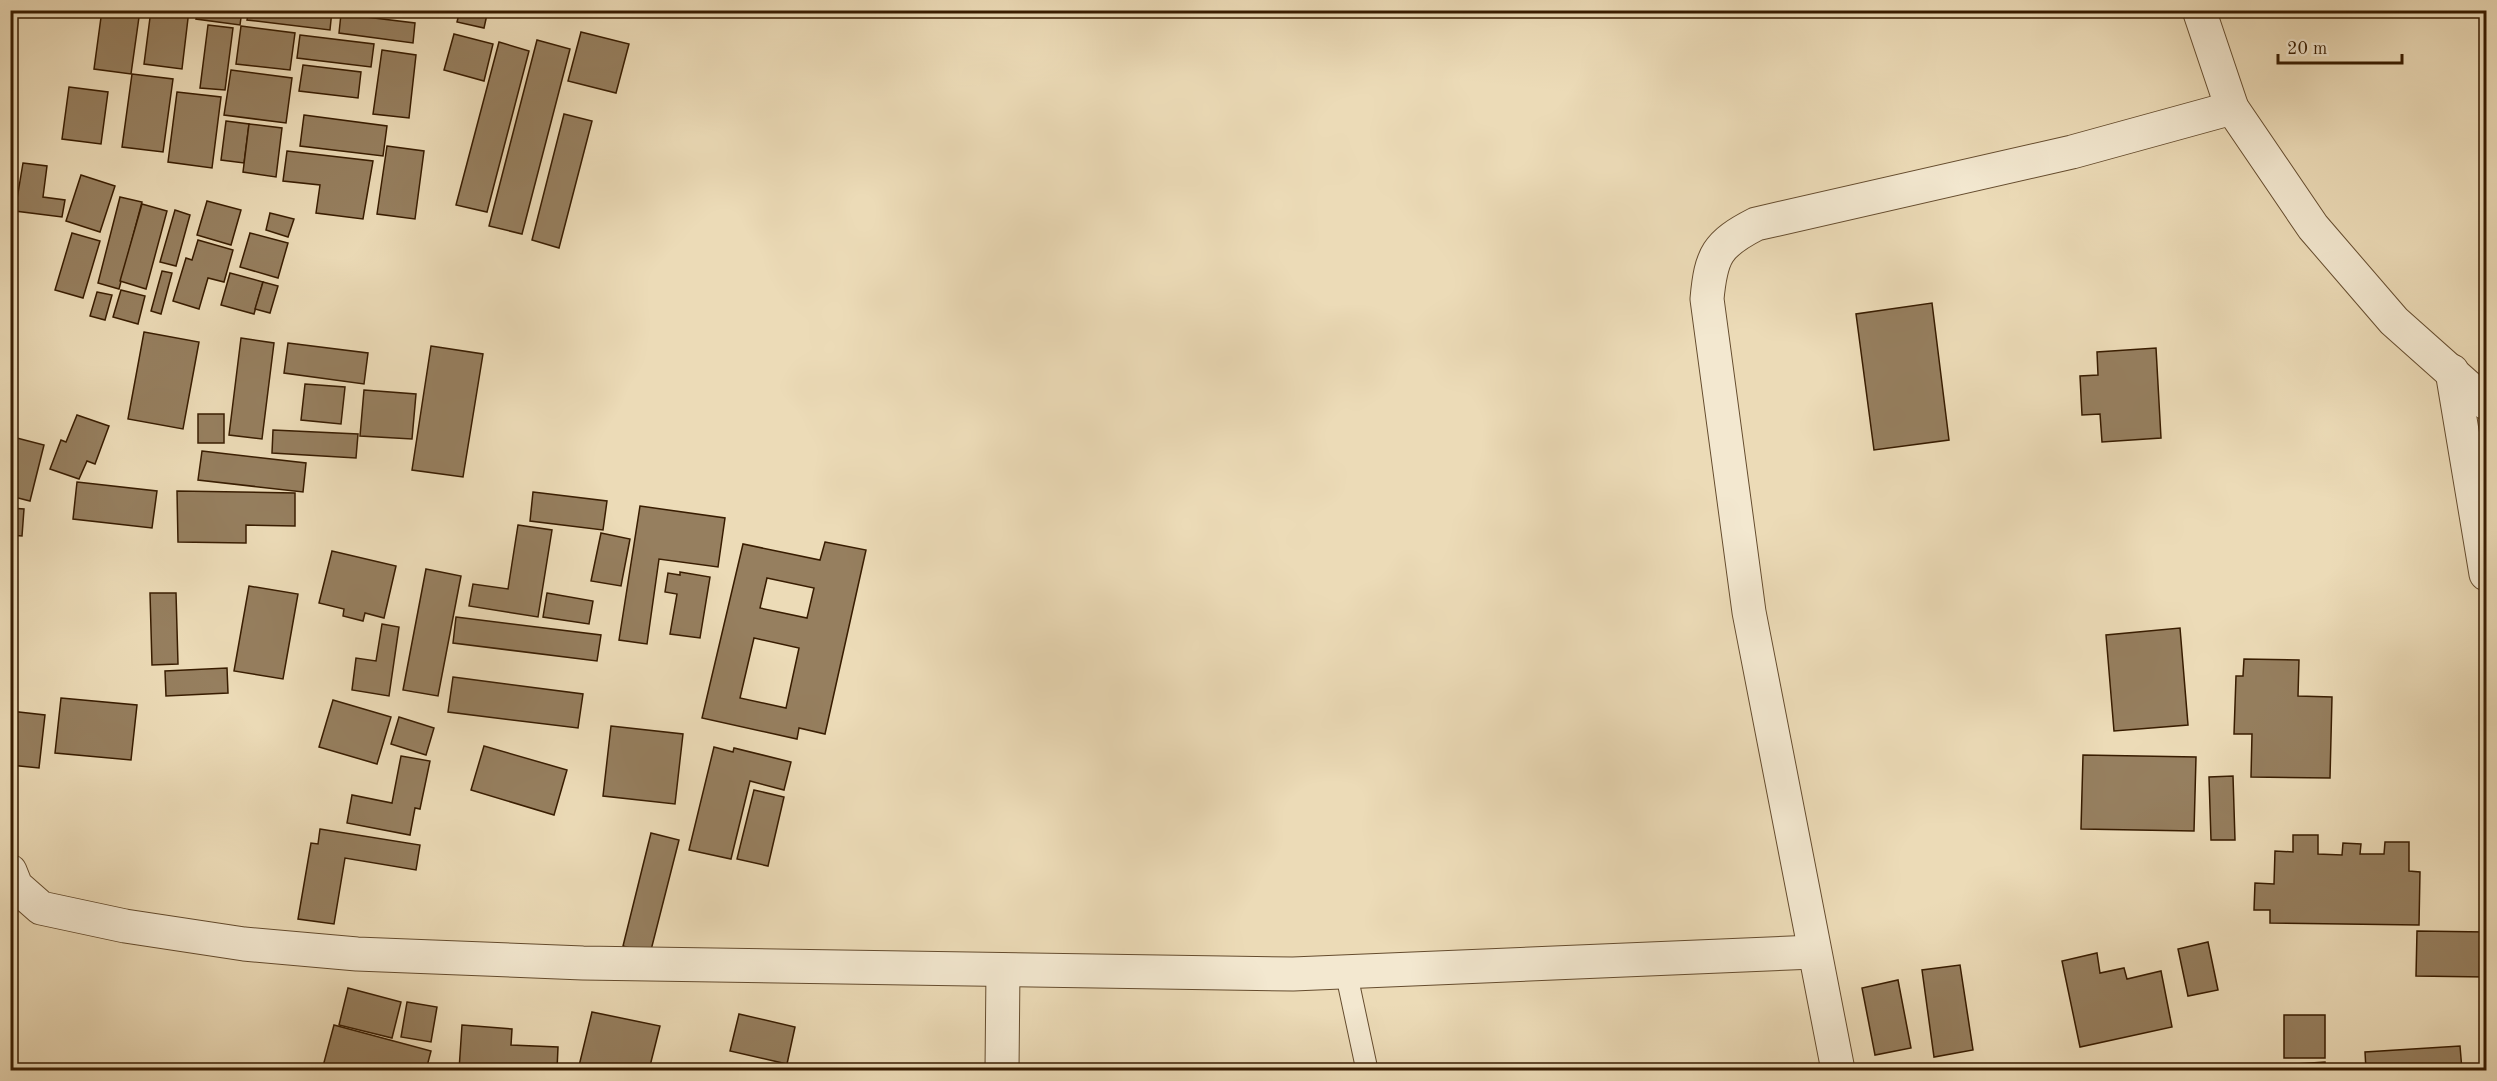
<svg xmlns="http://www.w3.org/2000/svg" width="2497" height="1081" font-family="'Old Standard TT',serif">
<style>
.building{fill:#967f5f;stroke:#381c00;stroke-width:1.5;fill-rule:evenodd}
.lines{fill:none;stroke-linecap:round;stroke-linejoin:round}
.lane-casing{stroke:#654c2e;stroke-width:23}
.street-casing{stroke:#654c2e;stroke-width:35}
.lane{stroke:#f3e8d0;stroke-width:21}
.street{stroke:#f3e8d0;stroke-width:33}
</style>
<rect width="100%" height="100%" fill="#ecdbb7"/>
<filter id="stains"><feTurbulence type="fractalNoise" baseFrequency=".00333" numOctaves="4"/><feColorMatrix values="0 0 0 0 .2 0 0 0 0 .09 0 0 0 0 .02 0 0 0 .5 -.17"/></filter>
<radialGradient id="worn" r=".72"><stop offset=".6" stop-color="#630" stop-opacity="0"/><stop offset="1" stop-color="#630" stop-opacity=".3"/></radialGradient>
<g class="building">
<path d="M102,10H140L131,74L94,69Z"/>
<path d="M151,10H189L182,69L144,64Z"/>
<path d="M198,10H242L240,25L196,19Z"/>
<path d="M249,10H332L330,30L247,20Z"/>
<path d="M460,10H488L484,28L457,22Z"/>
<path d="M341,14L415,23L413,43L339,33Z"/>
<path d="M208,25L233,28L225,90L200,88Z"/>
<path d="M241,26L295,33L290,70L236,64Z"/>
<path d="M581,32L629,44L616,93L568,81Z"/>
<path d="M454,34L493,44L484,81L444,70Z"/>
<path d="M300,35L374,44L371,67L297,58Z"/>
<path d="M537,40L570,49L522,234L489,226Z"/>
<path d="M499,42L529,51L487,212L456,205Z"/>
<path d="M382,50L416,55L409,118L373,114Z"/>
<path d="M303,65L361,72L358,98L299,91Z"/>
<path d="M231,70L292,78L286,123L224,115Z"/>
<path d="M132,74L173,79L163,152L122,147Z"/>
<path d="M69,87L108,92L101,144L62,139Z"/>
<path d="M177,92L221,97L212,168L168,162Z"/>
<path d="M564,114L592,121L559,248L532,240Z"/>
<path d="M304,115L387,126L383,156L300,146Z"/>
<path d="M226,121L249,124L244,163L221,160Z"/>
<path d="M249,124L282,128L276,177L243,172Z"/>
<path d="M387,146L424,151L415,219L377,214Z"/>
<path d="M287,151L373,161L363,219L316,213L320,185L283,181Z"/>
<path d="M23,163L47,166L43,197L65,200L62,217L15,211Z"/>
<path d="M81,175L115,186L100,232L66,221Z"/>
<path d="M120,197L142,202L119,289L98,283Z"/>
<path d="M207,201L241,210L231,245L197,235Z"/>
<path d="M142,204L167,211L146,289L120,281Z"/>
<path d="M175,210L190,215L176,266L160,262Z"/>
<path d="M270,213L294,219L288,237L266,230Z"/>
<path d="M72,233L100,241L83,298L55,290Z"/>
<path d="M250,233L288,243L278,278L240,267Z"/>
<path d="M198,240L233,250L224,282L208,278L199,309L173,301L186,258L192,260Z"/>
<path d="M162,271L172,273L161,314L151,311Z"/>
<path d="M230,273L263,282L254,314L221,305Z"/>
<path d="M263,282L278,286L270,313L255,309Z"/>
<path d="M121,290L145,296L138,324L113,317Z"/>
<path d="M97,292L112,295L105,320L90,316Z"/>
<path d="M1932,303L1949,440L1874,450L1856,314Z"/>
<path d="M144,332L199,342L183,429L128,419Z"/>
<path d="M241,338L274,343L262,439L229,435Z"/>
<path d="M288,343L368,353L364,384L284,373Z"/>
<path d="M431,346L483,354L463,477L412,470Z"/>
<path d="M2156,348L2161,438L2102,442L2100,414L2082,415L2080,376L2098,375L2097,352Z"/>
<path d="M305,384L345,387L341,424L301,420Z"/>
<path d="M364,390L416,394L412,439L360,436Z"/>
<rect x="198" y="414" width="26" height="29"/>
<path d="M77,415L109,426L95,464L87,461L79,479L50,469L61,440L66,442Z"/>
<path d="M273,430L358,434L356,458L272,453Z"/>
<path d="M13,437L44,445L30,501L10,496V448Z"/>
<path d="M202,451L306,463L303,492L198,480Z"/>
<path d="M77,482L157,491L152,528L73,519Z"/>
<path d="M177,491L295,493V526L246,525V543L178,542Z"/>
<path d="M533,492L607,501L603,530L530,521Z"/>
<path d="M640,506L725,518L718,567L659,559L647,644L619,640Z"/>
<path d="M10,508L24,509L22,536L10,535Z"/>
<path d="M518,525L552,530L538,617L469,606L473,584L508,589Z"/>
<path d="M601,533L630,539L621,586L591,581Z"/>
<path d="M825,542L866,550L825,734L799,728L797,739L702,718L743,544L820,560ZM767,578L814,588L807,618L760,608ZM754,638L799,648L786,708L740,698Z"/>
<path d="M332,551L396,566L384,618L365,613L363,621L343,616L344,609L319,603Z"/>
<path d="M426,569L461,576L438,696L403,690Z"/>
<path d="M680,572L710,577L700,638L670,634L677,594L665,592L668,573L680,575Z"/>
<path d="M249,586L298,594L283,679L234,671Z"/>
<path d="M150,593H176L178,664L152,665Z"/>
<path d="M547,593L593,601L589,624L543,617Z"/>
<path d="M456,617L601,635L597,661L453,643Z"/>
<path d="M382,624L399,627L389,696L352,690L356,658L376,661Z"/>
<path d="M2180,628L2188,725L2114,731L2106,635Z"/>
<path d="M2244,659L2299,660L2298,696L2332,697L2330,778L2251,777L2252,734H2234L2236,676H2243Z"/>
<path d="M227,668L228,693L166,696L165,671Z"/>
<path d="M453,677L583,694L578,728L448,712Z"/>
<path d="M61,698L137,705L131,760L55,753Z"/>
<path d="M333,700L391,717L377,764L319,747Z"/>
<path d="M10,711L45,715L39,768L10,765Z"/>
<path d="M399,717L434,728L426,755L391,744Z"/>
<path d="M611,726L683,734L675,804L603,796Z"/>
<path d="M484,746L567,770L554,815L471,790Z"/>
<path d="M714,747L733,752L734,748L791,762L784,790L750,781L731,859L689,850Z"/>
<path d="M2083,755L2196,757L2194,831L2081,829Z"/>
<path d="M401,756L430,761L420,809L415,808L410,835L347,823L352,795L392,803Z"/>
<path d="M2233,776L2235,840H2211L2209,777Z"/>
<path d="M754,790L784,797L768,866L737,859Z"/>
<path d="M320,829L420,845L416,870L345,858L334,924L298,919L311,843L318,844Z"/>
<path d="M651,833L679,840L650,954L623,946Z"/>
<path d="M2293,835H2318V854L2342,855L2343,843L2361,844L2360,854H2384L2385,842H2409V871L2420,872L2419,925L2270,923V910H2254L2255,883L2274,884L2275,851L2293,852Z"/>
<path d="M2417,931L2486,932V977L2416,976Z"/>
<path d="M2208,942L2218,990L2188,996L2178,949Z"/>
<path d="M2097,953L2100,973L2124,968L2127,979L2161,971L2172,1027L2080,1047L2062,961Z"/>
<path d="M1960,965L1973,1050L1934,1057L1922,970Z"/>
<path d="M1898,980L1911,1048L1875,1055L1862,988Z"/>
<path d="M348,988L401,1002L392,1038L339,1025Z"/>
<path d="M407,1002L437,1007L431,1042L401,1037Z"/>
<path d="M592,1012L660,1026L649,1070H578Z"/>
<path d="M739,1014L795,1027L787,1064L730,1051Z"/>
<rect x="2284" y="1015" width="41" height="43"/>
<path d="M334,1025L431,1051L426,1070H322Z"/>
<path d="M462,1025L512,1029L511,1045L558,1047L557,1070H459Z"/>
<path d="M2460,1046L2462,1070H2366L2365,1052Z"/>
<path d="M2325,1062L2326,1070H2297L2296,1064Z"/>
</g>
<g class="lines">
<g class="lane-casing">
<path id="lane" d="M1346,972L1367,1070"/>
</g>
<g class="street-casing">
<g id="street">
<path d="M2199,10L2232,108L2313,227L2394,321L2486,403"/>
<path d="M2452,371L2486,574"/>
<path d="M10,871L16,886L41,908L125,926L244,944L357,954L583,963L1293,974L1814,952"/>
<path d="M1002,1070L1003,970"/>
<path d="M1838,1070L1749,612L1707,299C1711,255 1717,244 1756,224L2072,152L2232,108"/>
</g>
</g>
<use href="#lane" class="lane"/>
<use href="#street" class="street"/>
</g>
<rect width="2497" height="1081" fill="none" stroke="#ecdbb7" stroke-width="36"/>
<rect x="12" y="12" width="2473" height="1057" fill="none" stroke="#381c00" stroke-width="3"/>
<rect x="18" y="18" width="2461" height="1045" fill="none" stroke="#381c00" stroke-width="1.5"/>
<path d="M2278 54v9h124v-9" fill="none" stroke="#381c00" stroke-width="3"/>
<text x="2287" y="54" font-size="18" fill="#381c00" stroke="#f3e8d0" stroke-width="4.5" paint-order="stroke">20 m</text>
<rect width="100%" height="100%" filter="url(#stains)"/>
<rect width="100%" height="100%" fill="url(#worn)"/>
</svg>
